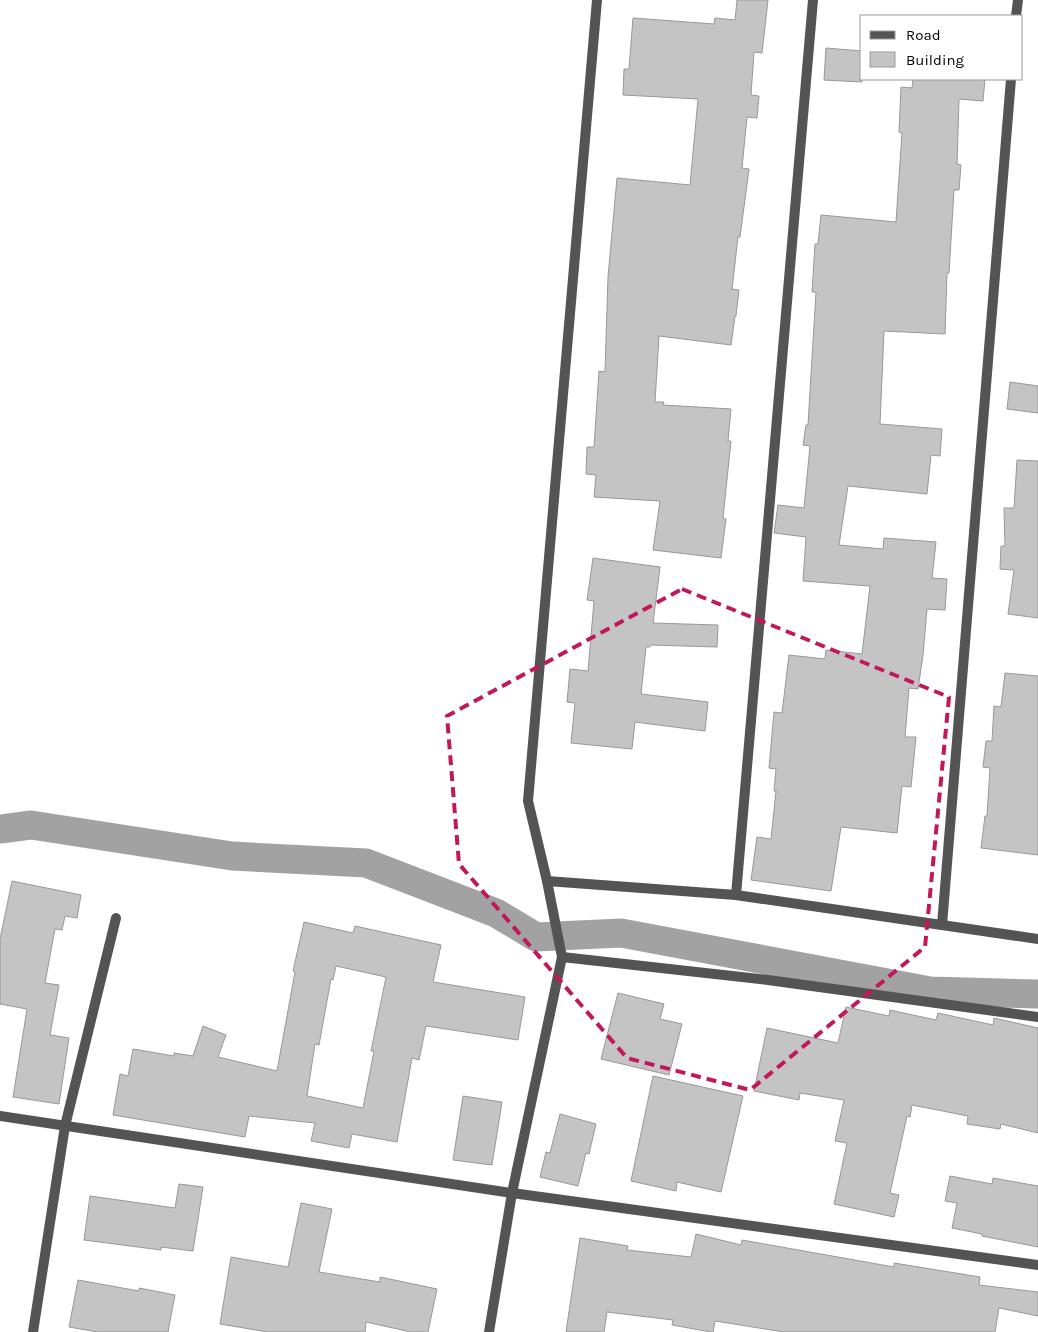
<svg xmlns="http://www.w3.org/2000/svg" width="1038" height="1332" font-family="Karla,sans-serif">
<style>
.lines{fill:none;stroke-linecap:round;stroke-linejoin:round}
.canal{stroke:#a2a2a2;stroke-width:29}
.building{fill:#c4c4c4;stroke:#989898;fill-rule:evenodd}
.minor{stroke:#545454;stroke-width:10}
.marked{fill:none;stroke:#c2185b;stroke-width:4;stroke-dasharray:10 6;stroke-linejoin:round}
</style>
<rect width="100%" height="100%" fill="#fff"/>
<g class="lines">
<path class="canal" d="M0,829L31,825L232,856L366,863L496,913L536,937L621,933L930,991L1038,994"/>
</g>
<g class="building">
<path d="M737,0H768L762,53L754,52L751,95L759,96L757,118L747,117L742,168L749,169L740,237H738L732,289L739,290L736,316H735L731,345L659,336L655,402H664L663,405L731,409L728,441H731L723,518L726,519L721,558L653,550L660,501L594,497L596,475L586,474L587,447H594L599,371L605,372L608,277L617,178L690,185L698,99L623,95L624,69H629L633,18L714,24L715,18L735,20Z"/>
<path d="M826,48L862,51V82L824,80Z"/>
<path d="M913,79H985L983,101L959,99L957,164L961,165L959,190H954L949,273H947L945,334L884,331L880,424L942,429L940,456L931,455L927,494L848,486L839,545L883,549L884,538L936,542L932,578L947,579L945,610L927,609L923,655L918,689L909,688L905,737H916L911,787L902,786L897,833L841,827L831,891L751,880L757,837L771,839L776,791H774L776,769L769,768L774,712L782,713L789,655L825,659L826,650L862,654L870,586L803,581L806,537L774,533L778,505L804,508L810,446L803,445L806,425H808L816,292H812L815,244H818L821,215L896,222L902,133L899,132L901,87L912,88Z"/>
<path d="M1010,382L1038,386V413L1007,409Z"/>
<path d="M1017,460L1038,461V618L1008,614L1014,570L1000,569L1001,546H1005L1004,508H1014Z"/>
<path d="M593,558L660,567L653,623L718,625L717,647L651,645L650,647H646L641,694L708,702L705,731L635,722L632,749L571,743L575,703L567,702L570,669L588,671L594,601L587,600Z"/>
<path d="M1005,673L1038,676V855L981,848L985,816H987L990,768L983,767L986,741H992L994,706L1001,707Z"/>
<path d="M12,881L81,895L77,918L65,916L62,930L55,929L45,983L59,985L50,1035L69,1038L59,1104L13,1097L27,1009L0,1004V939Z"/>
<path d="M304,922L353,933L355,926L441,945L433,982L525,997L518,1040L426,1026L419,1060L412,1058L397,1142L352,1134L349,1148L311,1141L315,1123L249,1116L245,1137L113,1115L120,1074L128,1076L133,1049L174,1056V1053L193,1056L203,1026L226,1035L218,1057L277,1071L295,972L293,971ZM336,966L386,977L371,1051H374L363,1108L307,1096L315,1044L319,1045L331,979L333,980Z"/>
<path d="M618,993L664,1004L660,1019L682,1024L669,1075L601,1059Z"/>
<path d="M846,1007L889,1016L890,1010L936,1020L938,1013L993,1025L994,1018L1038,1028V1133L1001,1124L1000,1129L967,1124L968,1116L912,1105L910,1117L907,1116L890,1193L899,1195L894,1217L834,1204L847,1143L835,1141L844,1100L800,1093L799,1100L754,1091L767,1028L838,1043Z"/>
<path d="M653,1076L743,1096L721,1192L677,1182L676,1191L631,1181Z"/>
<path d="M463,1096L502,1102L492,1165L453,1160Z"/>
<path d="M560,1114L596,1124L589,1154L586,1153L578,1186L540,1177L546,1152L550,1153Z"/>
<path d="M950,1176L992,1184L993,1178L1038,1186V1247L982,1236V1234L952,1228L957,1203L945,1201Z"/>
<path d="M179,1184L203,1187L193,1251L161,1247V1250L84,1240L90,1196L175,1208Z"/>
<path d="M301,1203L332,1209L319,1272L380,1282V1277L437,1289L428,1332H411L366,1322L365,1332H268L220,1324L231,1257L288,1267Z"/>
<path d="M696,1234L741,1245L742,1240L894,1267V1263L980,1277L979,1285L1038,1292V1316L999,1308L995,1332H784L715,1321L713,1332H711L672,1325L673,1320L607,1312L604,1332H566L580,1238L628,1246L627,1250L691,1257Z"/>
<path d="M78,1280L139,1291V1288L175,1295L168,1332H98L69,1327Z"/>
</g>
<g class="lines">
<g class="minor">
<path d="M1016,16L1018,0"/>
<path d="M547,881L736,895L1038,939"/>
<path d="M736,895L813,0"/>
<path d="M942,925L1011,79"/>
<path d="M562,957L768,980L1038,1017"/>
<path d="M0,1116L512,1193L1038,1265"/>
<path d="M33,1332L65,1126L116,918"/>
<path d="M489,1332L512,1193L562,957L547,881L528,801L597,0"/>
</g>
</g>
<path class="marked" d="M682,589L949,697L925,947L750,1090L627,1058L459,864L447,716Z"/>
<rect x="860" y="15" width="162" height="65" fill="#ffffff" stroke="#999999"/>
<rect x="870" y="31" width="25" height="8" fill="#545454" stroke="#999999"/>
<text x="906" y="40" font-size="15" fill="#000000">Road</text>
<rect x="870" y="52" width="25" height="15" fill="#c4c4c4" stroke="#999999"/>
<text x="906" y="65" font-size="15" fill="#000000">Building</text>
</svg>
